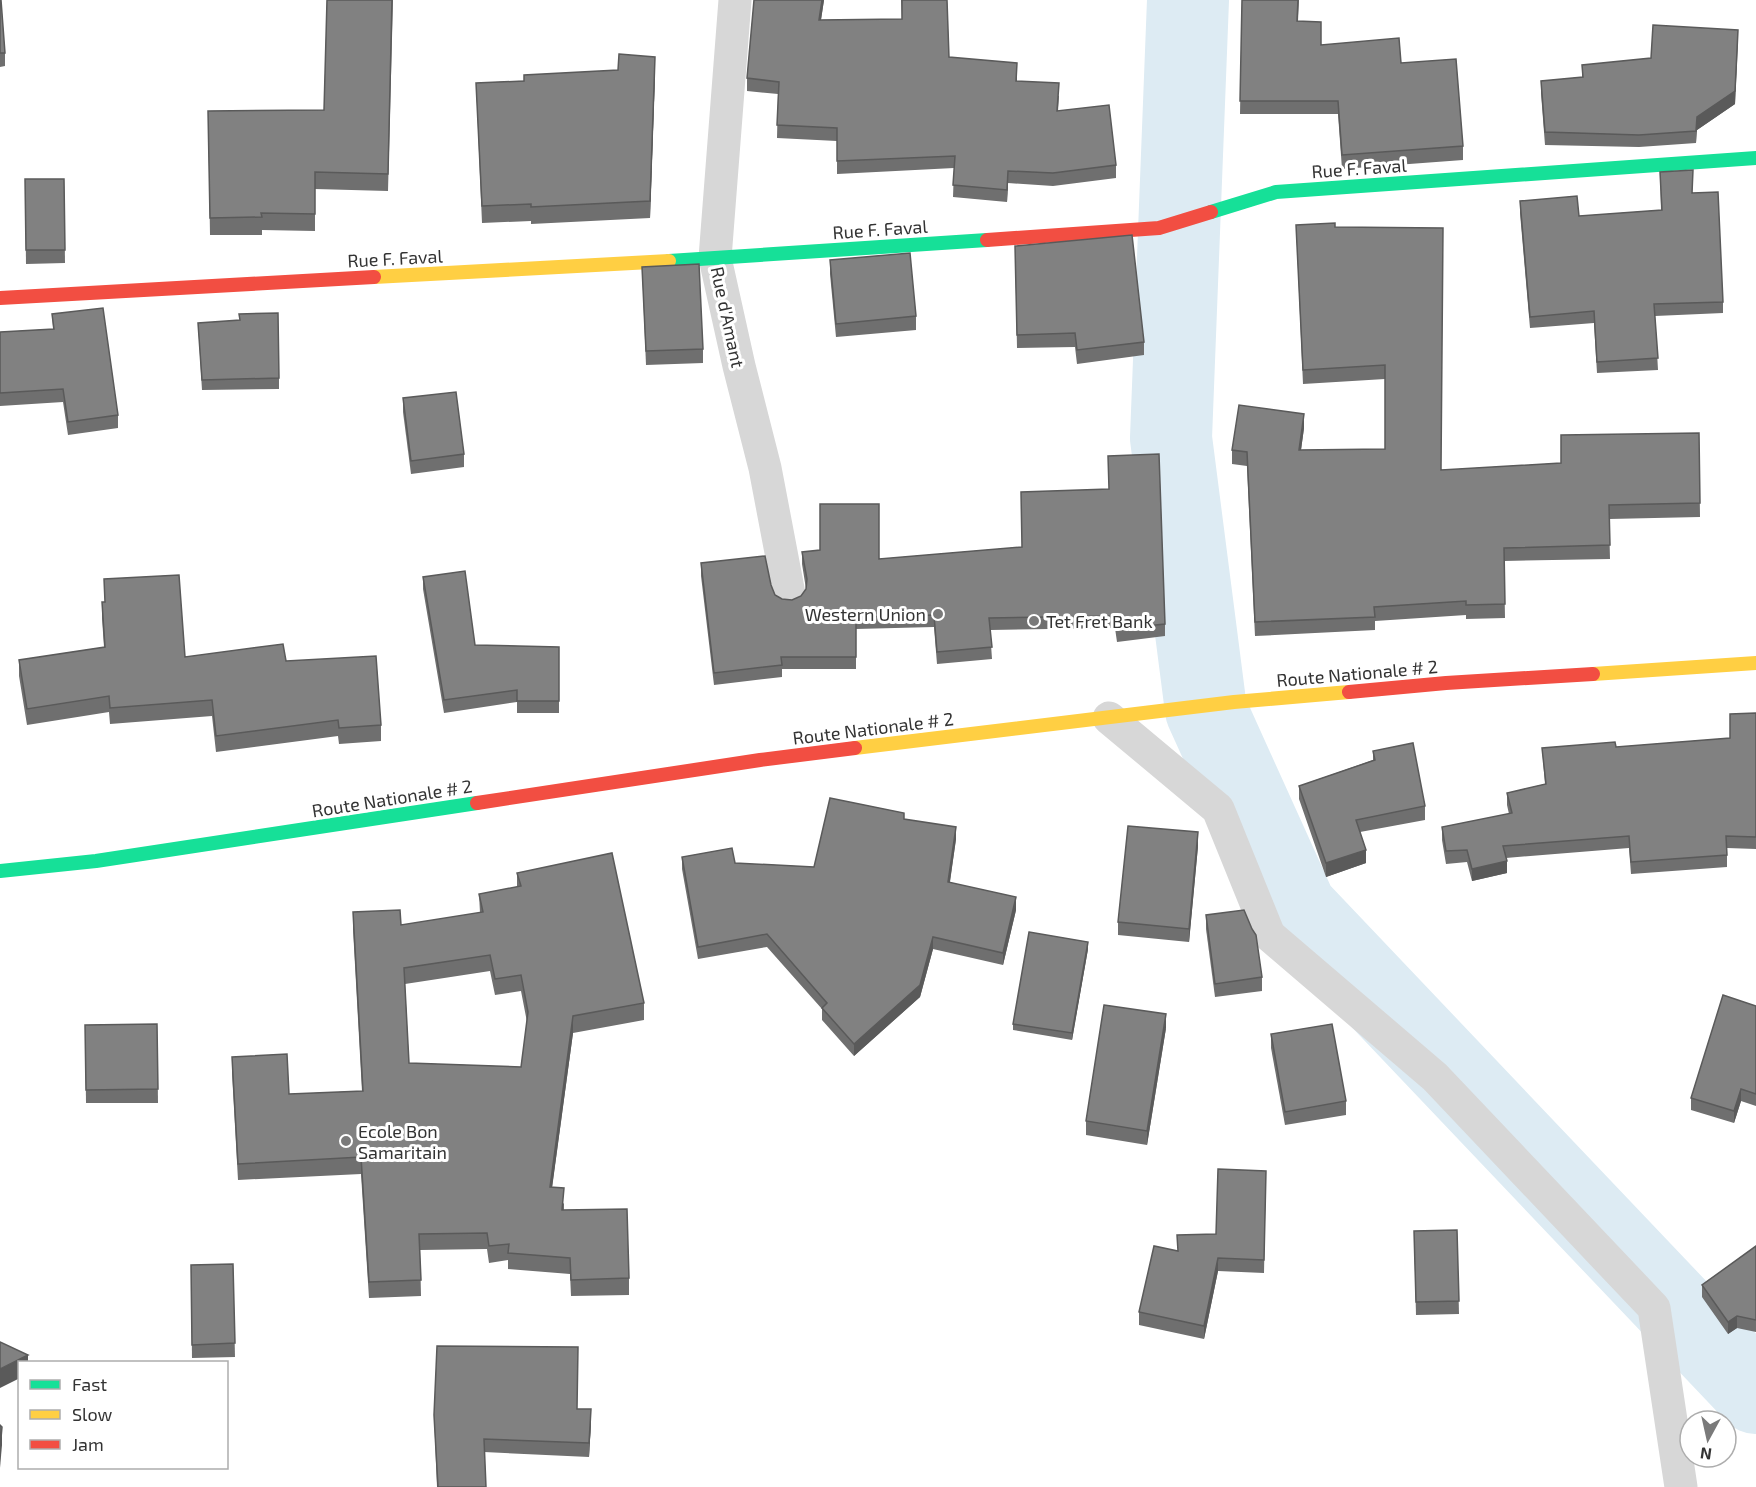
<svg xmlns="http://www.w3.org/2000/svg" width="1756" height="1487" font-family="'Exo 2',sans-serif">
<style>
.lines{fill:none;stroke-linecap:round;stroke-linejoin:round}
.river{stroke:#ddebf3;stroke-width:82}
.street{stroke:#d7d7d7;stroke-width:33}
.fast{stroke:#16e098;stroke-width:14}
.slow{stroke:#ffcf43;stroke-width:14}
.jam{stroke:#f24e42;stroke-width:14}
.wall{fill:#6f6f6f;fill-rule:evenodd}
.shaded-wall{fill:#5a5a5a}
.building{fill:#818181;stroke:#5a5a5a;stroke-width:1.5;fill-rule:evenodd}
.poi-dot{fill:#7a7a7a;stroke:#fff;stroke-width:2}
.labels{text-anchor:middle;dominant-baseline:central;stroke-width:6;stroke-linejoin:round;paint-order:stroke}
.street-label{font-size:18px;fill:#333;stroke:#fff}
.poi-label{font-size:18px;fill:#333;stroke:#fff;text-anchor:start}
</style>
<rect width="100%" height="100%" fill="#fff"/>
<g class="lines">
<path class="river" d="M1188,0L1171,438L1206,710L1296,909L1756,1393"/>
<g class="street">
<path d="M735,0L715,258L739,366L765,468L789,594"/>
<path d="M1109,718L1218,809L1269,935L1435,1077L1654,1308L1681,1487"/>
</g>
<g class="fast">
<path d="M1211,212L1276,192L1756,158"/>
<path d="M669,261L987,240"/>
<path d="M0,871L96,861L477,803"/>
</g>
<g class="slow">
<path d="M374,277L669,261"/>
<path d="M1593,674L1756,663"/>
<path d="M855,748L1234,702L1349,692"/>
</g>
<g class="jam">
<path d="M987,240L1159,228L1211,212"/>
<path d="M0,298L374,277"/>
<path d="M1349,692L1446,683L1593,674"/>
<path d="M477,803L760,760L855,748"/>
</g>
</g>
<g class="wall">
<path d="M0,0L5,53V66L0,67Z"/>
<path d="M327,0H393L388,191L315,189V231L262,230V235H210L208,111L324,110Z"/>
<path d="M754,0H824L821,20L902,19L901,0H947L949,57L1017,75V81L1059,96L1058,111L1116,165V178L1053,186L1008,183L1007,202L953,197L954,168L837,174V141L777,138L778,94L747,91V78Z"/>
<path d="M1242,0H1299L1298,21L1321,45L1401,63L1463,146V160L1342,169L1338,114H1240Z"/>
<path d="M1738,42L1735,104L1697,130L1696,143L1639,147L1545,145L1541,93V81L1582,77V65L1651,58Z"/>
<path d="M655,74L650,218L531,224V221L482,223L476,83Z"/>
<path d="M1660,172L1693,181L1692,193L1723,302V313L1655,316L1658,370L1597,373L1594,323L1530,328L1520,213V201L1579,216L1661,210Z"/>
<path d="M25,179H64L65,263L26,264Z"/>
<path d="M1296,225L1335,227L1441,470L1561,463L1699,433L1700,517L1609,519L1610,559L1504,561L1505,618L1466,619V615L1375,621V630L1255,636L1247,466L1232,464V450L1304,428L1301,450L1385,449V379L1303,384Z"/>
<path d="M1015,246L1144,342V355L1077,364L1075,347L1017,348Z"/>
<path d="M830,260L916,316V330L836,337L830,274Z"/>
<path d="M642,267L703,349V363L646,365Z"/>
<path d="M52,314L118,415V428L68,435L63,402L0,406V332L53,329Z"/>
<path d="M198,323L279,378V389L202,390Z"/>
<path d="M403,398L464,454V467L411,474L403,412Z"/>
<path d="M1022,547L1165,624V636L1117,642L1115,628L990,630L992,659L937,664L934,627L856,629V669H782V677L714,685L701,576V563L771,585L775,595L782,599L792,600L801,596L806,589L802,564V552L879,559Z"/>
<path d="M423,577L475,645L559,647V713H517V702L444,713L423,589Z"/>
<path d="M104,579L185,657L286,661L381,725V741L339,744L338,736L216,752L212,716L110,724L109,712L27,725L19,676V660L104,647L102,618V602H105Z"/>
<path d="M1756,713V849L1727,848V867L1631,874L1629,848L1506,858L1507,873L1472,881L1467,862L1446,864L1442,840V827L1509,814L1507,805V793L1545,784L1542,748L1616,747L1730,738Z"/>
<path d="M1373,751L1425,806V820L1360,832L1366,863L1326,877L1299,799V786L1373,760Z"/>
<path d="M904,819L956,839L950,882L1016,910L1003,965L933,949L920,997L854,1056L822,1020V1009L767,947L698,959L682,869V857L735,863L814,867Z"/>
<path d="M1198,846L1189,942L1118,935V922Z"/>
<path d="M517,873L644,1003V1020L573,1033L552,1187L564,1204V1210L629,1278V1295L571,1296L570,1274L508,1269V1260L489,1263L487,1249L420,1250L421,1296L369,1298L361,1174L238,1180L232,1073V1057L289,1094L362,1091L353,929V912L401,925L480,913L479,894L517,887ZM490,971L495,995L521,991L527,1022L521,1067L409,1063L405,984Z"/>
<path d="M1206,915L1262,977V991L1215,997L1206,929Z"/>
<path d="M1088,949L1072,1040L1013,1030V1024Z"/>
<path d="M1756,1006V1106L1741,1101L1734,1123L1691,1110V1098Z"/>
<path d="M157,1024L158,1103H86L85,1025Z"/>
<path d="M1166,1028L1147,1145L1086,1135V1121Z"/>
<path d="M1271,1034L1346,1101V1115L1285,1125L1271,1048Z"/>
<path d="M1266,1171L1264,1273L1218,1271L1204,1339L1139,1325V1312L1177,1251L1216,1234Z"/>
<path d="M1457,1230L1459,1314L1416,1315L1414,1231Z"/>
<path d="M1756,1246V1332L1737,1328L1728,1334L1702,1297V1285Z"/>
<path d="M233,1264L235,1357L192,1358L191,1265Z"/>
<path d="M577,1409L591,1423L589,1457L484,1452L486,1487H437L434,1415Z"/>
</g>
<g class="shaded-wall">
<path d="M822,0H824L819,32V20Z"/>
<path d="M1738,30L1735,104L1697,130L1696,143L1697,117Z"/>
<path d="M655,57V74L650,218V201Z"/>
<path d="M1008,171V183L1007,202V190Z"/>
<path d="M1304,414V428L1299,464V450Z"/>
<path d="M956,827V839L948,894V882Z"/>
<path d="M1198,832V846L1189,942V929Z"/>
<path d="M1366,850V863L1326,877V863Z"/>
<path d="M1507,861V873L1472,881V869Z"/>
<path d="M1016,897V910L1003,965V953Z"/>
<path d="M933,937V949L920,997L854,1056V1044Z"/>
<path d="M1088,942V949L1072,1040V1033Z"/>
<path d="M1166,1014V1028L1147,1145V1131Z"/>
<path d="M573,1016V1033L550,1203V1187Z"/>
<path d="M1741,1089V1101L1734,1123V1111Z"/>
<path d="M1218,1258V1271L1204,1339V1326Z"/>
<path d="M1737,1316V1328L1728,1334V1322Z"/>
<path d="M28,1355V1362H20V1378L0,1388V1369Z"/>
<path d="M591,1409V1423L589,1457V1443Z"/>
<path d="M2,1427V1445L0,1468V1449Z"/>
</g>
<g class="building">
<path d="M0,0H1L5,53H0Z"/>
<path d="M327,0H392L388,174L315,172V214L261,213L262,217L210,218L208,111L324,110Z"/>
<path d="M754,0H822L819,20L902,19V0H947L949,57L1017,63L1016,81L1059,83L1057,111L1109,105L1116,165L1053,173L1008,171L1007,190L953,185L955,156L837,161V128L777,125L779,82L747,78Z"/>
<path d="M1242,0H1298L1297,21L1321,22V45L1399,38L1401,63L1456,59L1463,146L1342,155L1338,101H1240Z"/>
<path d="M1653,25L1738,30L1735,91L1697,117L1696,131L1639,135L1545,132L1541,81L1583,77L1582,65L1651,58Z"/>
<path d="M619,54L655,57L650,201L531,207V204L482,206L476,83L524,81V75L618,70Z"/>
<path d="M1693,170L1692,193L1718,192L1723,302L1654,304L1658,358L1597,362L1594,311L1530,317L1520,201L1577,196L1579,216L1662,210L1660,172Z"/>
<path d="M25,179H64L65,250H26Z"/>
<path d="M1335,223V227L1443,228L1441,470L1561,463V435L1699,433L1700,503L1609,505L1610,545L1504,548L1505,604L1466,605V601L1374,607L1375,617L1255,622L1247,452L1232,450L1239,405L1304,414L1299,450L1385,449V365L1303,370L1296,225Z"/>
<path d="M1132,235L1144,342L1077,350L1075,333L1017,335L1015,246Z"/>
<path d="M910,253L916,316L836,324L830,260Z"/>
<path d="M699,264L703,349L646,351L642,267Z"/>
<path d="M103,308L118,415L68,422L63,389L0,393V332L54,329L52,314Z"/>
<path d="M278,313L279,378L202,380L198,323L240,320L239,314Z"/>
<path d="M456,392L464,454L411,461L403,398Z"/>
<path d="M1159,454L1165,624L1117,629L1115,616L989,618L992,647L937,652L934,615L856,617V657H781L782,665L714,673L701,563L765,556L771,585L775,595L782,599L792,600L801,596L806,589L807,579L802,552L820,550V504H879V559L1022,547L1021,492L1109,489L1108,456Z"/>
<path d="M465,571L475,645L559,647V701H517V690L444,700L423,577Z"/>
<path d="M179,575L185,657L283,644L286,661L376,656L381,725L339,728L338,720L216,736L212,700L110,708L109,696L27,709L19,660L105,647L102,602H105L104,579Z"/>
<path d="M1756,713V837L1726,836L1727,855L1631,862L1629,836L1503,846L1507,861L1472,869L1467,850L1446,851L1442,827L1512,813L1507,793L1546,784L1542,748L1615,742L1616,747L1730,738V714Z"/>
<path d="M1413,743L1425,806L1356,820L1366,850L1326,863L1299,786L1375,760L1373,751Z"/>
<path d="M830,798L904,813V819L956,827L948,882L1016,897L1003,953L933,937L920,985L854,1044L822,1008L827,1003L767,934L698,947L682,857L732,848L735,863L814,867Z"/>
<path d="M1128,826L1198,832L1189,929L1118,922Z"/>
<path d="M612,853L644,1003L573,1016L550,1187L564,1188L562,1210L627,1209L629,1278L571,1280L570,1258L508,1253L509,1244L489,1246L487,1233L419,1234L421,1280L369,1282L361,1157L238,1164L232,1057L287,1054L289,1094L363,1091L353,912L400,910L401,925L483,912L479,894L521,886L517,873ZM490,955L495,979L521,975L528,1012L521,1067L409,1063L404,968Z"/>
<path d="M1244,910L1252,929L1256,935L1262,977L1215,984L1206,915Z"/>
<path d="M1029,932L1088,942L1072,1033L1013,1024Z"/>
<path d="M1723,995L1756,1006V1094L1741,1089L1734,1111L1691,1098Z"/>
<path d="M1104,1005L1166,1014L1147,1131L1086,1121Z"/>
<path d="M157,1024L158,1089L86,1090L85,1025Z"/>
<path d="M1332,1024L1346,1101L1285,1112L1271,1034Z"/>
<path d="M1218,1169L1266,1171L1264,1260L1218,1258L1204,1326L1139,1312L1154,1246L1178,1251L1177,1235L1216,1234Z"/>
<path d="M1457,1230L1459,1301L1416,1302L1414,1231Z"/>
<path d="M1756,1246V1320L1737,1316L1728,1322L1702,1285Z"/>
<path d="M233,1264L235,1343L192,1345L191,1265Z"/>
<path d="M0,1342L28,1355L0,1369Z"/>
<path d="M437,1346L578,1347L577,1409H591L589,1443L484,1439L486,1487H438L434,1415Z"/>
<path d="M0,1425L2,1427L0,1449Z"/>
</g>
<g class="poi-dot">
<circle cx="938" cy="614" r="6"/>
<circle cx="1034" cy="621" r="6"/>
<circle cx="346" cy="1141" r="6"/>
</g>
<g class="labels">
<g class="street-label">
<text transform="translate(1359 168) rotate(-4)">Rue F. Faval</text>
<text transform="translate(880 229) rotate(-4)">Rue F. Faval</text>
<text transform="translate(395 258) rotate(-3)">Rue F. Faval</text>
<text transform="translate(728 317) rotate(78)">Rue d'Amant</text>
<text transform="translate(1357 673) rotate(-5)">Route Nationale # 2</text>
<text transform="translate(873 728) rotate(-7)">Route Nationale # 2</text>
<text transform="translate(392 798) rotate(-9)">Route Nationale # 2</text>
</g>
<g class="poi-label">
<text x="926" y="614" text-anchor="end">Western Union</text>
<text x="1046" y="621">Tet Fret Bank</text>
<text x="358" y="1131">Ecole Bon<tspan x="358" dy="21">Samaritain</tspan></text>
</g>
</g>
<rect x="18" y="1361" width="210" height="108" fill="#ffffff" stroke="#adadad" stroke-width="1.5"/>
<rect x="30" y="1380" width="30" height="9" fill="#16e098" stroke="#adadad" stroke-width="1.5"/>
<text x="72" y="1391" font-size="18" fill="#333333">Fast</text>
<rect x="30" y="1410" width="30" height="9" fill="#ffcf43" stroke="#adadad" stroke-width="1.5"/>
<text x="72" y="1421" font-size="18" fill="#333333">Slow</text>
<rect x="30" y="1440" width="30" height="9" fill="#f24e42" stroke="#adadad" stroke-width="1.5"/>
<text x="72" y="1451" font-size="18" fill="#333333">Jam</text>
<g transform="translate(1708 1439) rotate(188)"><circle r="28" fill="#ffffff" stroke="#adadad" stroke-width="1.5"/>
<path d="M0-4.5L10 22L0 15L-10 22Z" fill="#7a7a7a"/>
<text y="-9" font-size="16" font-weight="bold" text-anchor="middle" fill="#333333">N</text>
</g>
</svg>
